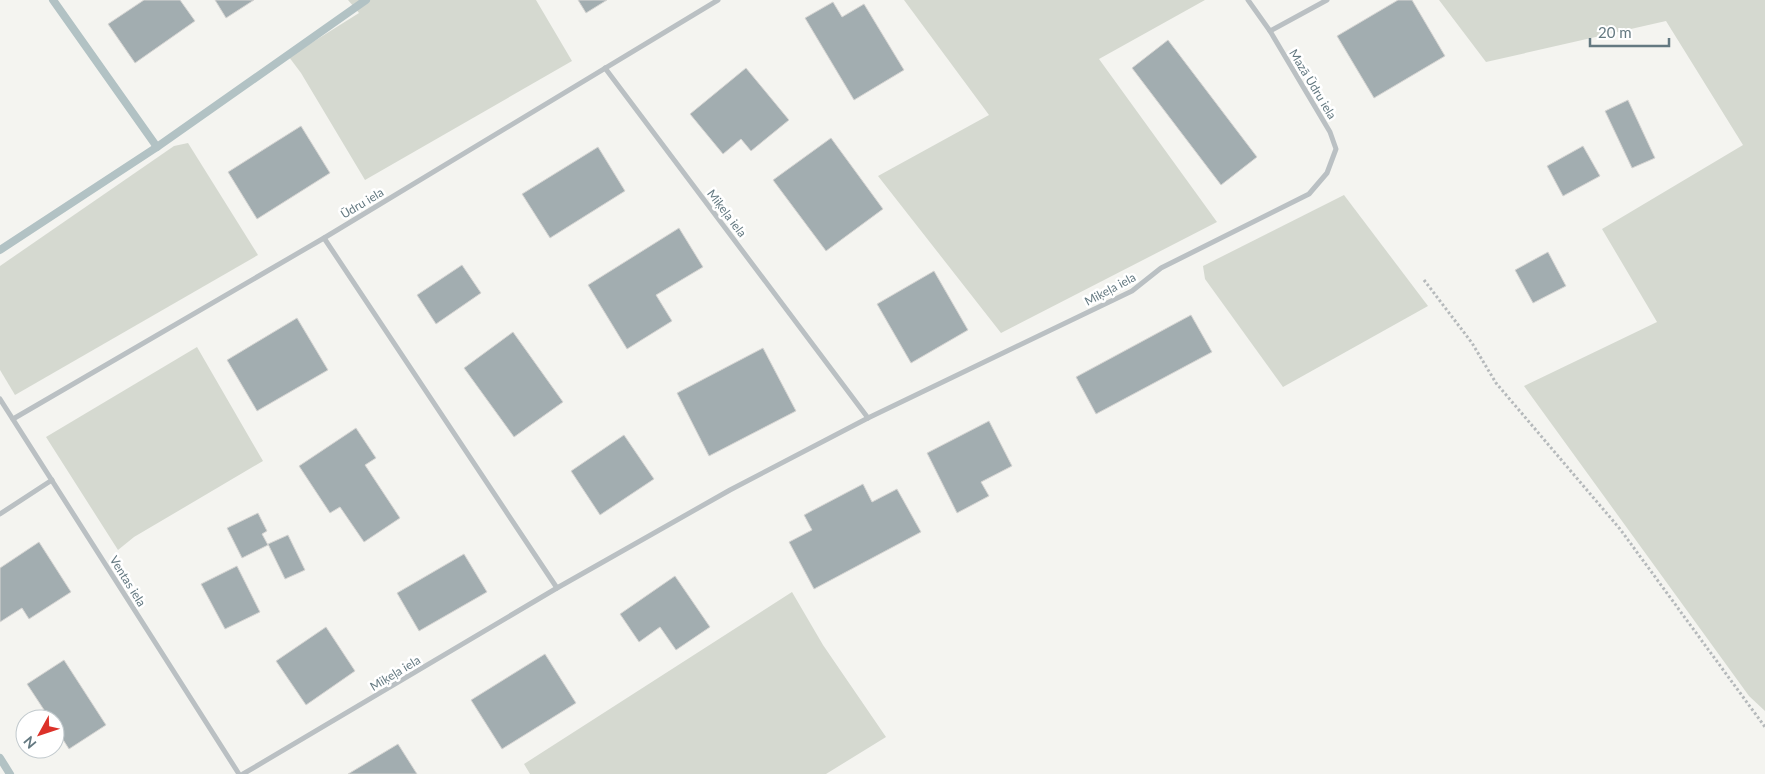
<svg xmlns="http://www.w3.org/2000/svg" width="1765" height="774" font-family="Lato,sans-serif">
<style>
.green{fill:#d5d9d0}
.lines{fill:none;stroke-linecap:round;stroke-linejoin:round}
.stream{stroke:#b2c2c4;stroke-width:8}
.building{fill:#a2adb0;stroke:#d6d5d3}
.path{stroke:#b5b9bb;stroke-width:3;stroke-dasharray:2.5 2.5;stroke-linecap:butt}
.minor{stroke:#bac0c3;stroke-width:5}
.labels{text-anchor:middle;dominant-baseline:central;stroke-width:5;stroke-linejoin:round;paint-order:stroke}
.street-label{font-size:12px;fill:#647981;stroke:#fff}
</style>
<rect width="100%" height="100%" fill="#f4f4f0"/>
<g class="green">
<path d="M348,0H536L572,61L365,180L301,73L289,57L359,13Z"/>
<path d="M904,0H1205L1099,59L1217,222L1001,333L878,176L989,115Z"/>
<path d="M1439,0H1765V711L1749,696L1524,386L1657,322L1602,229L1743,145L1666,21L1486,62Z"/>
<path d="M188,143L258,255L15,395L0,370V266L174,146Z"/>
<path d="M1344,195L1428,306L1283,387L1205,279L1203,266Z"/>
<path d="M197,347L263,461L134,537L118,550L46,437Z"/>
<path d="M792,592L823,645L886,737L826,774H530L524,764Z"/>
</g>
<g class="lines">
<g class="stream">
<path d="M53,0L157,147"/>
<path d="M0,250L157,147L366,0"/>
<path d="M0,758L10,774"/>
</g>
</g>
<g class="building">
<path d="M144,0H180L195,21L135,63L108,24Z"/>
<path d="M215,0H254L226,18Z"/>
<path d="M578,0H607L586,13Z"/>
<path d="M1398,0H1412L1445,56L1374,98L1337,36Z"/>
<path d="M833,2L842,17L864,4L904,70L854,100L805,18Z"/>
<path d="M1168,40L1257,157L1221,185L1132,68Z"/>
<path d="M746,68L789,120L751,151L741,139L723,154L690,114Z"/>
<path d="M1628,100L1655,158L1632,168L1605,111Z"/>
<path d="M301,126L330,173L257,219L228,172Z"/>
<path d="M831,138L883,209L826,251L773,180Z"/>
<path d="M1583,146L1600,176L1563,196L1547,166Z"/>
<path d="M598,147L625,191L550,238L522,194Z"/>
<path d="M679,228L703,267L656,295L672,321L627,349L588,285Z"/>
<path d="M1548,252L1566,286L1533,303L1515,270Z"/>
<path d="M462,265L481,293L436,324L417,295Z"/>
<path d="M934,271L968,330L911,363L877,304Z"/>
<path d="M1191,315L1212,352L1096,414L1076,377Z"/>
<path d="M297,318L328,370L257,411L227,360Z"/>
<path d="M513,332L563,402L514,437L464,368Z"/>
<path d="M763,348L796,411L709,456L677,393Z"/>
<path d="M989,421L1012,466L981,482L989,496L957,513L927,453Z"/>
<path d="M356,428L376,458L365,465L400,518L364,542L340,507L330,513L299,466Z"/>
<path d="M624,435L654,479L600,515L571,471Z"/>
<path d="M863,484L872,502L897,489L921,532L814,589L789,542L812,530L804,515Z"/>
<path d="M258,513L267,531L262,534L268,545L242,558L227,528Z"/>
<path d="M288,535L305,570L285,579L268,544Z"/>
<path d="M39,542L71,592L29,619L22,608L0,622V568Z"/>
<path d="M464,554L487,592L419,631L397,593Z"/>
<path d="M237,566L260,612L225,629L201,584Z"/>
<path d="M675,576L710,627L676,650L660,627L639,642L620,614Z"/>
<path d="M326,627L355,671L306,705L276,661Z"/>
<path d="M545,654L576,703L502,749L471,700Z"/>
<path d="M64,660L106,725L69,749L55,727V719H50L27,684Z"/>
<path d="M398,744L417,774H348Z"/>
</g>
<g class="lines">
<path class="path" d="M1424,280L1472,343L1496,383L1620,529L1765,727"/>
<g class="minor">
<path d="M1270,31L1327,0"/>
<path d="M605,68L868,418"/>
<path d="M324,238L557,588"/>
<path d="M0,399L239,774"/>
<path d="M13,419L324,238L718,0"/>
<path d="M0,514L52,480"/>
<path d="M243,774L557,588L730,490L868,418L1132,291L1161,268L1309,194L1327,173L1336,149L1330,132L1270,31L1248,0"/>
</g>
</g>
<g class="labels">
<g class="street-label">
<text transform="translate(1313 84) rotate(59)">Mazā Ūdru iela</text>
<text transform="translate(362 203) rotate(-31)">Ūdru iela</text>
<text transform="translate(727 213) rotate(53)">Miķeļa iela</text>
<text transform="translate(1110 289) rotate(-28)">Miķeļa iela</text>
<text transform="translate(128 581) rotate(58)">Ventas iela</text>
<text transform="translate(395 673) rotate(-31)">Miķeļa iela</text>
</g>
</g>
<g transform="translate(40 734) rotate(230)"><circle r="24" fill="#ffffff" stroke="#c1c9cd"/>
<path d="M0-4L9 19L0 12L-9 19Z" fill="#dc3129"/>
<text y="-8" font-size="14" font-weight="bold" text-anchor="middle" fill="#647981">N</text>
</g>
<path d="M1590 38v8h79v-8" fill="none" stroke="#647981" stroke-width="2.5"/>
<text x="1598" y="38" font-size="15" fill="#647981" stroke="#ffffff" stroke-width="4" paint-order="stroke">20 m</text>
</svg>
